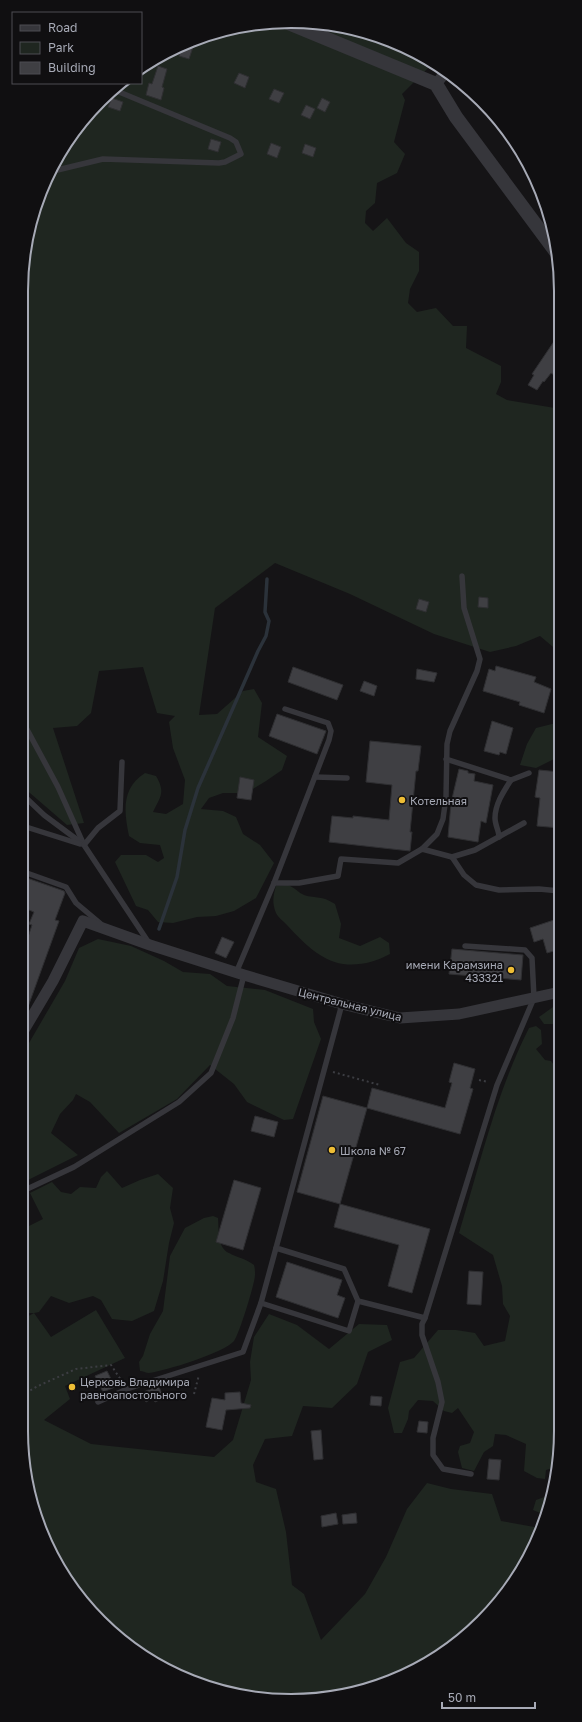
<svg xmlns="http://www.w3.org/2000/svg" width="582" height="1722" font-family="'Golos Text',sans-serif">
<style>
.green{fill:#1f2620}
.lines{fill:none;stroke-linecap:round;stroke-linejoin:round}
.stream{stroke:#2b323a;stroke-width:3.5}
.building{fill:#3f3f43;stroke:#2f2f32}
.path{stroke:#3c3d42;stroke-width:2;stroke-dasharray:2 3;stroke-linecap:butt}
.service{stroke:#36363b;stroke-width:5.5}
.minor{stroke:#36363b;stroke-width:11}
.tertiary{stroke:#36363b;stroke-width:14}
.poi-dot{fill:#eebd35;stroke:#100f11;stroke-width:1.5}
.labels{text-anchor:middle;dominant-baseline:central;stroke-width:4;stroke-linejoin:round;paint-order:stroke}
.poi-label{font-size:11px;fill:#a7aab6;stroke:#100f11;text-anchor:start}
.street-label{font-size:11px;fill:#a7aab6;stroke:#100f11}
.rim{fill:none;stroke:#a7aab6;stroke-width:2}
</style>
<rect width="100%" height="100%" fill="#151416"/>
<g class="green">
<path d="M308,22L361,30L426,57L433,63L402,94L405,100L394,142L405,154L397,173L377,183L375,203L366,211L365,223L373,231L387,218L406,243L419,252V271L410,289L408,303L417,312L436,308L453,326H467L466,348L501,366V382L496,394L507,400L555,408L559,413V652L540,636L516,646L490,652L434,634L350,594L275,563L215,608L199,715L217,714L243,691L254,689L262,703L258,737L287,756L282,770L266,781L246,793H223L209,798L201,809L223,811L236,817L243,834L260,845L274,863L256,898L234,911L216,916L197,917L173,923L158,922L148,910L136,906L115,862L121,855H146L158,862L164,858L160,845L140,843L129,836C124,812 121,788 145,773L156,776C166,793 160,797 153,812L166,814L183,804L185,780L173,748L169,722L175,716L157,713L143,667L99,671L91,713L77,726L53,728L84,823L67,825L23,787L21,291L30,221L49,172L77,127L113,88L120,83H141V68L156,57L204,35L256,23Z"/>
<path d="M560,722V756L536,768L520,765L527,744L536,728Z"/>
<path d="M288,885C294,887 299,893 304,895C317,899 321,895 335,904L341,924L339,938L360,946L380,937L389,943L390,954C375,962 360,966 343,964C320,961 301,940 286,924C283,921 278,917 276,913C272,903 273,896 276,886Z"/>
<path d="M98,939L131,946L164,961L183,972L210,974L227,986L265,990L313,1009L314,1022L321,1039L293,1119L284,1120L247,1102L234,1084L210,1065L177,1099L119,1133L90,1102L76,1094L73,1100L60,1114L51,1133L78,1155L28,1180L25,1177L24,1045L29,1043L65,981L79,948Z"/>
<path d="M560,1002V1024H544L539,1017Z"/>
<path d="M536,1026L541,1030L542,1044L536,1049L545,1060L551,1061L554,1065L558,1058L560,1057L561,1431L556,1467L546,1470L545,1479L537,1478L524,1471L526,1444L506,1435L495,1434L493,1446L484,1452L474,1471L462,1468L458,1452L460,1446L470,1443L474,1432L458,1408L452,1413L444,1411L433,1401L418,1400L409,1411L408,1419L402,1433H394L388,1408L400,1362L414,1358L438,1330H456L475,1333L484,1346L505,1341L510,1316L503,1304L502,1286L493,1255L459,1233C480,1164 496,1093 529,1028Z"/>
<path d="M107,1171L122,1188L140,1180L158,1174L173,1188L170,1208L174,1223L169,1243L163,1281L154,1311L132,1321L112,1319L101,1300L93,1296L69,1303L51,1296L39,1312L34,1313L51,1337L96,1310L125,1358L65,1386L70,1399L44,1420L91,1444L214,1457L233,1440L251,1380L250,1362L254,1337L269,1314L297,1325L329,1349L359,1324L387,1325L392,1340L368,1352L357,1384L332,1408L303,1406L292,1436L265,1439L253,1465L256,1482L276,1489L286,1532L292,1585L304,1594L321,1640L365,1594L386,1557L407,1509L427,1483L451,1489L492,1494L501,1521L540,1528L515,1581L482,1622L441,1655L361,1692L308,1700L256,1699L171,1673L127,1645L88,1609L41,1534L26,1483L25,1318L34,1313H25V1228L43,1219L30,1193L52,1182L61,1192L71,1194L80,1187L96,1188L101,1177Z"/>
<path d="M213,1216L218,1218C219,1229 217,1248 229,1253C238,1258 245,1258 254,1265C255,1268 255,1272 255,1275C255,1283 239,1335 234,1341C224,1353 165,1371 149,1373C146,1373 143,1371 140,1371L139,1362L143,1356L150,1334L163,1311L170,1256L185,1228L204,1218Z"/>
<path d="M553,1494L552,1501L545,1515L533,1510L536,1500Z"/>
</g>
<g class="lines">
<path class="stream" d="M159,929L177,877L185,830L198,788L258,651L266,636L269,621L265,612L267,579"/>
</g>
<g class="building">
<path d="M183,45L193,47L189,59L179,56Z"/>
<path d="M158,66L167,69L162,87L164,88L161,100L146,95L149,83L152,84Z"/>
<path d="M239,73L249,77L245,88L234,83Z"/>
<path d="M274,89L284,93L279,103L269,99Z"/>
<path d="M112,98L123,102L120,111L108,107Z"/>
<path d="M322,98L330,102L325,112L317,108Z"/>
<path d="M306,105L315,109L310,119L301,115Z"/>
<path d="M211,139L221,142L218,152L208,149Z"/>
<path d="M271,143L281,147L277,158L267,154Z"/>
<path d="M305,144L316,148L313,157L302,153Z"/>
<path d="M559,334V378L551,373L544,382L543,381L537,390L528,385L534,375L532,374Z"/>
<path d="M479,597L488,598V608L478,607Z"/>
<path d="M419,599L429,602L426,612L416,609Z"/>
<path d="M496,666L536,677L534,682L551,689L544,713L519,705L520,702L483,691L489,669L495,671Z"/>
<path d="M293,667L343,685L337,700L288,682Z"/>
<path d="M417,669L437,673L434,682L416,679Z"/>
<path d="M364,681L377,686L374,696L360,691Z"/>
<path d="M277,714L326,731L317,754L269,736Z"/>
<path d="M492,721L513,728L506,754L500,752L499,755L484,751Z"/>
<path d="M370,741L421,746L418,771H416L410,832H412L410,851L329,842L332,816L353,818V816L389,820L392,785L366,782Z"/>
<path d="M459,769L468,771V773L475,774L474,781L493,785L486,823L481,821L478,842L448,837L451,803Z"/>
<path d="M539,770L560,772L557,805H560V828L537,826L540,798L535,797Z"/>
<path d="M240,777L254,780L251,800L237,798Z"/>
<path d="M24,877L64,891L65,893L55,920L59,921L25,1015L24,949L32,925L29,924L34,912L24,908Z"/>
<path d="M554,920L558,936L560,935V949L547,953L543,939L534,942L530,928Z"/>
<path d="M222,937L234,942L226,958L215,953Z"/>
<path d="M452,949L523,955L521,980L449,974Z"/>
<path d="M454,1063L475,1069L470,1088L473,1089L460,1134L367,1108L372,1088L445,1108L452,1083L449,1082Z"/>
<path d="M323,1096L367,1108L340,1204L297,1192Z"/>
<path d="M255,1116L278,1122L274,1137L251,1131Z"/>
<path d="M234,1180L261,1188L243,1250L216,1242Z"/>
<path d="M340,1204L430,1229L412,1293L388,1286L399,1245L334,1227Z"/>
<path d="M287,1262L342,1280L337,1295L345,1298L338,1318L276,1297Z"/>
<path d="M469,1271L483,1272L481,1305L467,1304Z"/>
<path d="M107,1371L115,1387L103,1392L95,1376Z"/>
<path d="M158,1385L164,1398L155,1402L153,1398L146,1402L142,1393Z"/>
<path d="M240,1392L241,1403L251,1405L250,1408L226,1410L222,1430L206,1427L212,1398L225,1400V1393Z"/>
<path d="M371,1396L382,1397L381,1406L370,1405Z"/>
<path d="M419,1421L428,1422L427,1433L417,1432Z"/>
<path d="M321,1430L323,1459L314,1460L311,1431Z"/>
<path d="M489,1459L501,1460L499,1480L487,1479Z"/>
<path d="M336,1513L338,1524L322,1527L321,1516Z"/>
<path d="M356,1513L357,1523L343,1524L342,1515Z"/>
</g>
<g class="lines">
<g class="path">
<path d="M333,1072L380,1085"/>
<path d="M479,1080L488,1082"/>
<path d="M26,1393L38,1386L76,1369L111,1365L123,1383"/>
<path d="M194,1394L199,1375"/>
</g>
<g class="service">
<path d="M49,172L103,159L219,163L225,162L241,154L236,142L230,138L112,89"/>
<path d="M23,722L58,787L84,845L149,943"/>
<path d="M446,759L511,780L529,773"/>
<path d="M315,777L347,778"/>
<path d="M23,795L44,815L83,844"/>
<path d="M23,826L80,844"/>
<path d="M499,837C499,831 495,825 495,818C495,804 504,791 511,780"/>
<path d="M84,845L98,828L120,811L122,762"/>
<path d="M422,849L437,834L443,819L446,797L447,744L450,731L477,671L480,659L464,608L462,576"/>
<path d="M452,857L464,875L476,885L499,890L539,889L560,891"/>
<path d="M24,872L66,887L76,903L101,924"/>
<path d="M274,883H299L338,876L341,859L398,863L422,849L452,857L475,850L524,823"/>
<path d="M236,973L274,883L329,740L331,731L328,723L285,709"/>
<path d="M342,1004L276,1248L344,1269L358,1301L425,1318L497,1085L534,998L532,958L525,950L465,946"/>
<path d="M25,1190L74,1167L179,1102L211,1073L233,1018L244,975"/>
<path d="M261,1303L349,1331L358,1301"/>
<path d="M425,1318L422,1324V1335L438,1382L442,1402L433,1438V1455L443,1469L471,1474"/>
<path d="M98,1402L127,1389L243,1352L261,1303L276,1248"/>
</g>
<g class="minor">
<path d="M436,84L445,73"/>
<path d="M24,1030L53,981L83,921L150,945L244,975L342,1004L400,1018L459,1014L560,992"/>
</g>
<path class="tertiary" d="M286,22L436,84L456,117L559,256"/>
</g>
<g class="poi-dot">
<circle cx="402" cy="800" r="4"/>
<circle cx="511" cy="970" r="4"/>
<circle cx="332" cy="1150" r="4"/>
<circle cx="72" cy="1387" r="4"/>
</g>
<g class="labels">
<g class="poi-label">
<text x="410" y="800">Котельная</text>
<text x="503" y="964" text-anchor="end">имени Карамзина<tspan x="503" dy="13">433321</tspan></text>
<text x="340" y="1150">Школа № 67</text>
<text x="80" y="1381">Церковь Владимира<tspan x="80" dy="13">равноапостольного</tspan></text>
</g>
<g class="street-label">
<text transform="translate(350 1004) rotate(14)">Центральная улица</text>
</g>
</g>
<path d="M0 0H582V1722H0ZM291 28H291A263 263 0 0 1 554 291V1431A263 263 0 0 1 291 1694H291A263 263 0 0 1 28 1431V291A263 263 0 0 1 291 28Z" fill="#100f11" fill-rule="evenodd"/>
<path class="rim" d="M291 28H291A263 263 0 0 1 554 291V1431A263 263 0 0 1 291 1694H291A263 263 0 0 1 28 1431V291A263 263 0 0 1 291 28Z"/>
<rect x="12" y="12" width="130" height="72" fill="#100f11" stroke="#4c4d53"/>
<rect x="20" y="25" width="20" height="6" fill="#36363b" stroke="#4c4d53"/>
<text x="48" y="32" font-size="12" fill="#a7aab6">Road</text>
<rect x="20" y="42" width="20" height="12" fill="#1f2620" stroke="#4c4d53"/>
<text x="48" y="52" font-size="12" fill="#a7aab6">Park</text>
<rect x="20" y="62" width="20" height="12" fill="#3f3f43" stroke="#4c4d53"/>
<text x="48" y="72" font-size="12" fill="#a7aab6">Building</text>
<path d="M442 1702v6h93v-6" fill="none" stroke="#a7aab6" stroke-width="2"/>
<text x="448" y="1702" font-size="12" fill="#a7aab6" stroke="#100f11" stroke-width="3" paint-order="stroke">50 m</text>
</svg>
